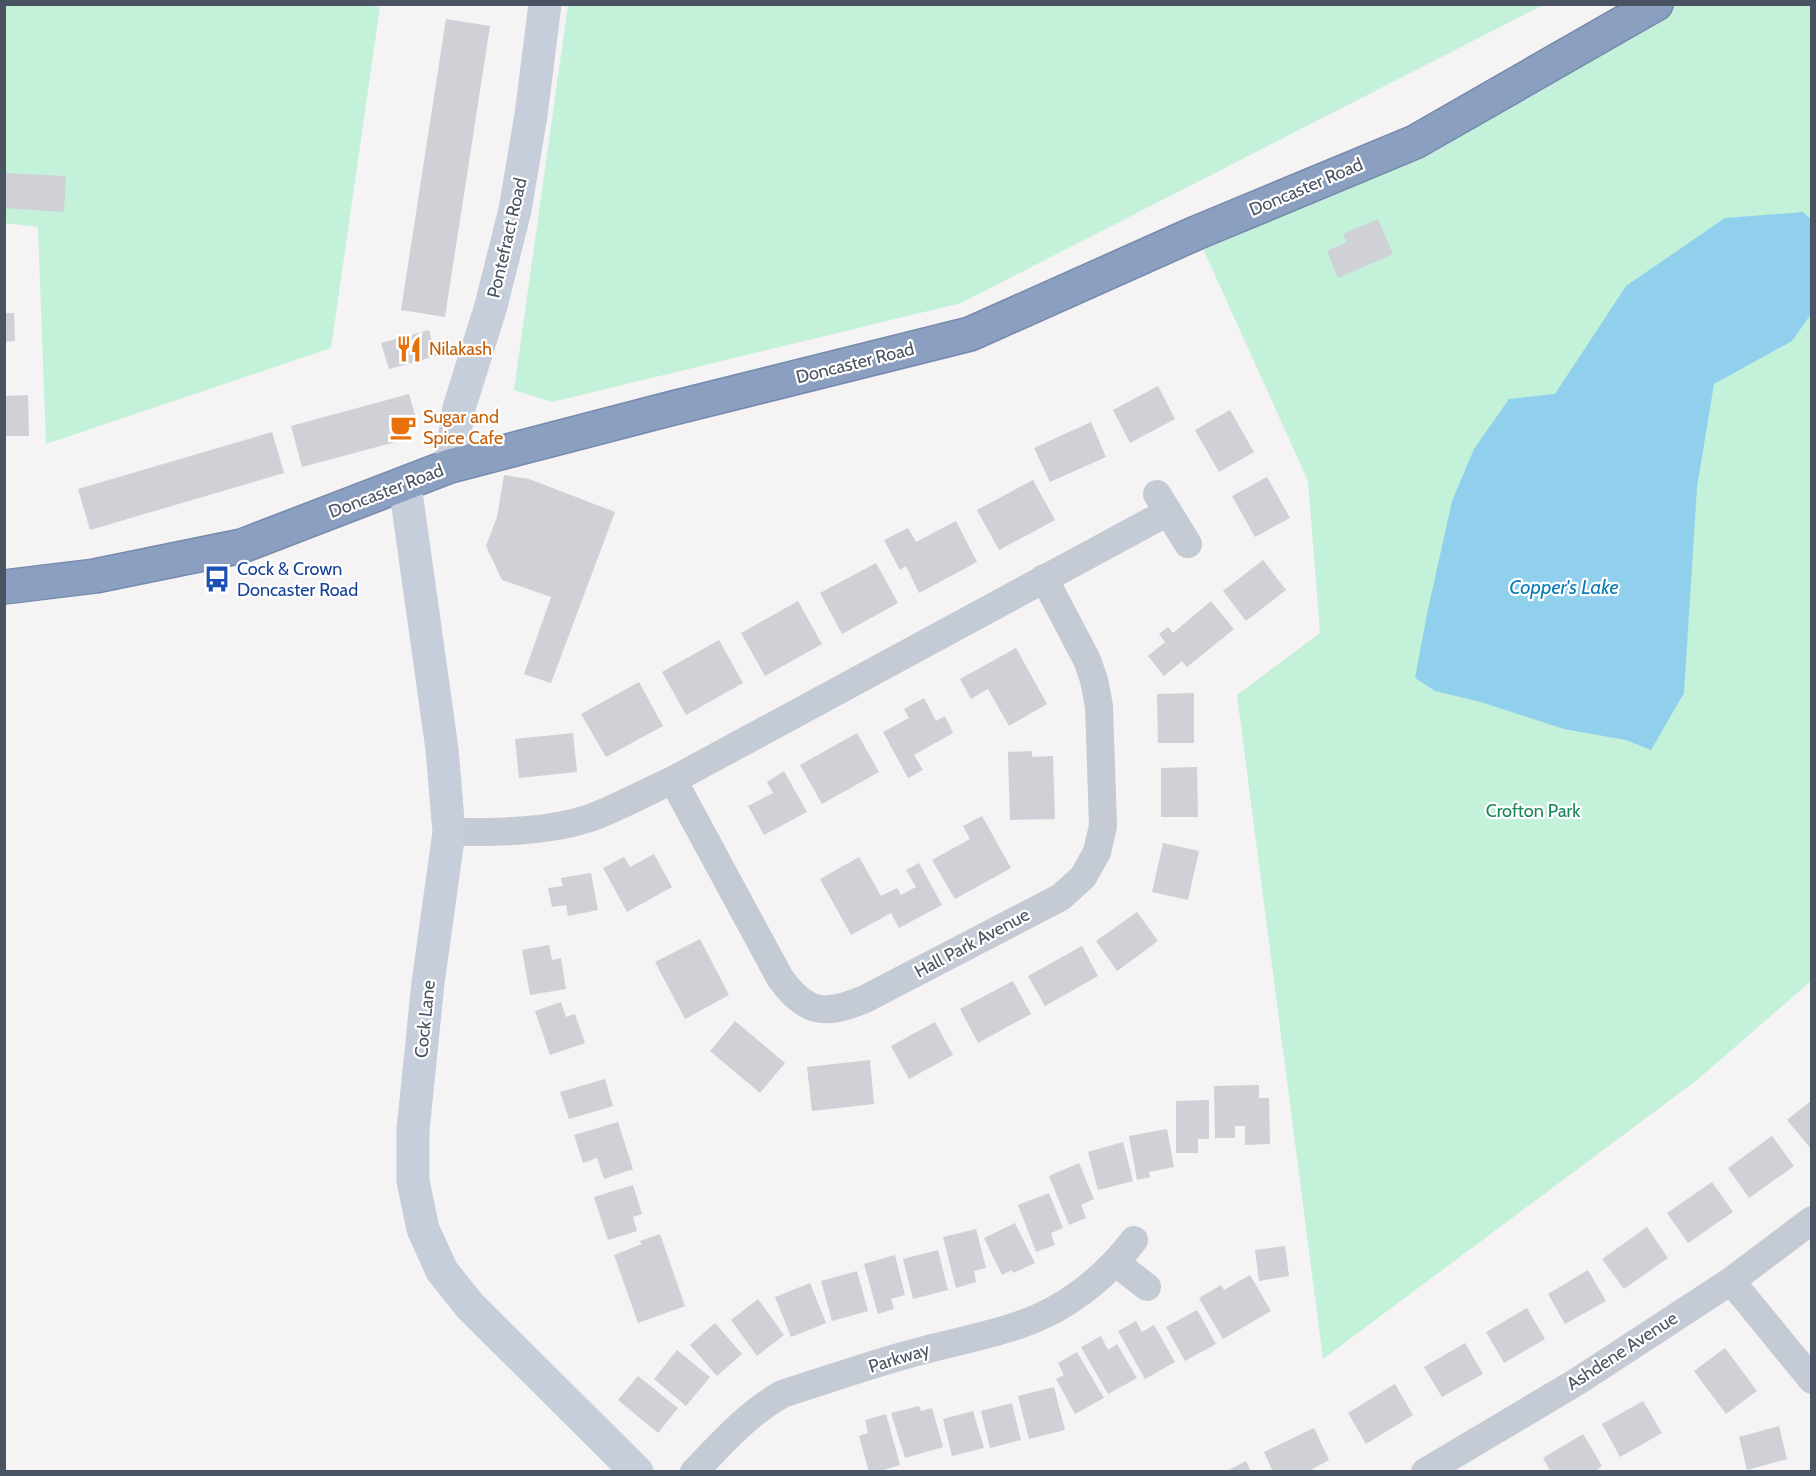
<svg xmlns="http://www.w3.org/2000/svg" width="1816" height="1476" font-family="Cabin,sans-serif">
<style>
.green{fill:#c3f1da}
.water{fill:#90d0ed}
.building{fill:#cfd1d7}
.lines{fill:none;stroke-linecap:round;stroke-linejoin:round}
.highway-casing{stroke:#768aad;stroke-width:36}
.street{stroke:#c4cbd4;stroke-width:28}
.secondary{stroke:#c6cedb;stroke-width:33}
.highway{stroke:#8b9fc1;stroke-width:33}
.labels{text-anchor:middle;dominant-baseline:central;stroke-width:4.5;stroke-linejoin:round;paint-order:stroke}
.street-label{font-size:18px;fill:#4a5361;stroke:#fff}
.food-label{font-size:18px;fill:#c56008;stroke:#fff;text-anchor:start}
.transit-label{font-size:18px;fill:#164399;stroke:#fff;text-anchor:start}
.park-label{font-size:18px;fill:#18855a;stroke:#fff}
.water-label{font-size:20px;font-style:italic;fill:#0c7db2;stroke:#fff}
</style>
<rect width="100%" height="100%" fill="#f5f3f3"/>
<g class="green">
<path d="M354,4L380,7L331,348L46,444L38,227L5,223V5Z"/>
<path d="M568,5V4L1543,5L961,303L552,402L514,390Z"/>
<path d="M1656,5H1811V981L1697,1080L1323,1359L1237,695L1320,633L1308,481L1196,233Z"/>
</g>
<path class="water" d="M1803,212L1811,219V314L1792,341L1714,384L1697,487L1684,693L1651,750L1626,740L1564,729L1481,702L1435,691L1415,678L1427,614L1452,501L1474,449L1509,399L1555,394L1626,286L1725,218Z"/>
<g class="building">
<path d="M446,19L490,26L445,317L401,310Z"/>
<path d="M4,173L66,176L64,212L4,208Z"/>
<path d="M1378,219L1393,254L1338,278L1327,251L1347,242L1343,234Z"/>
<path d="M4,313H14L15,341L4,342Z"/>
<path d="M429,330L436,356L389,369L381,343Z"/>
<path d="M1158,386L1175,419L1130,443L1113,410Z"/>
<path d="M409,394L415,415L403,440L302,467L291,426Z"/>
<path d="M28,395L29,436H4V396Z"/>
<path d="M1230,410L1254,452L1219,472L1195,430Z"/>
<path d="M1091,422L1106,457L1050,482L1034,448Z"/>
<path d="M272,432L284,473L90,530L78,489Z"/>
<path d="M504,475L529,479L615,512L551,683L524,674L551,597L502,580L486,546L497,517Z"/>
<path d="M1267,477L1290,518L1255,537L1232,496Z"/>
<path d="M1033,480L1055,520L999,550L977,510Z"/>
<path d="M956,521L977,562L919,593L906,566L900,570L884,540L908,528L916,542Z"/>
<path d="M1263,560L1286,590L1246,621L1223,591Z"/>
<path d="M876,563L898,603L842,634L820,593Z"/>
<path d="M798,601L822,644L765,676L741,633Z"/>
<path d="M1211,601L1234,629L1187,667L1182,661L1164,676L1148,656L1165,642L1159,634L1168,627L1173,633Z"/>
<path d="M719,640L743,683L686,715L662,672Z"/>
<path d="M1016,648L1047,704L1009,726L988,689L971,699L960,679Z"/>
<path d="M639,682L663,726L606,757L581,714Z"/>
<path d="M1194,693V743H1158L1157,694Z"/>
<path d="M924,698L936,721L945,716L953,733L914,755L923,770L908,778L883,732L909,718L904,709Z"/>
<path d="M573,733L577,772L519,778L515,739Z"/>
<path d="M857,733L879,772L822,804L800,765Z"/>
<path d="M1032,751V757L1053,756L1055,819L1010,820L1008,752Z"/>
<path d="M1197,767L1198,817H1161V768Z"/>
<path d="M784,771L807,812L764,835L748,806L773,793L767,782Z"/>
<path d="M982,816L1011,868L955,899L932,860L970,839L963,826Z"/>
<path d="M1163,843L1199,851L1188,900L1152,892Z"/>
<path d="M654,854L672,887L627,912L603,868L624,857L630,867Z"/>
<path d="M859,857L881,896L897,888L901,895L916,887L906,870L919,863L942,905L899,928L891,913L851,935L820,879Z"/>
<path d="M591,873L598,910L568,916L566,905L552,907L548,888L563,886L561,878Z"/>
<path d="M1137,912L1158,941L1117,971L1096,941Z"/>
<path d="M700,939L729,995L685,1019L655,962Z"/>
<path d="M549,945L552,960L561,958L566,989L530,995L522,950Z"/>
<path d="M1082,946L1098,976L1045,1006L1028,976Z"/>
<path d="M1013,981L1031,1014L978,1043L960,1009Z"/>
<path d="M561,1002L566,1017L575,1014L585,1043L550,1055L535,1011Z"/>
<path d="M735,1021L785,1063L760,1093L710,1051Z"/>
<path d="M935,1022L953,1055L909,1079L891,1046Z"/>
<path d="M870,1060L874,1104L812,1111L807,1067Z"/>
<path d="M605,1079L613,1106L569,1119L560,1092Z"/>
<path d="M1259,1085V1098H1269L1270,1144L1245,1145V1126H1235V1138H1215L1214,1086Z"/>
<path d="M1209,1100V1139H1198V1153H1176V1101Z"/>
<path d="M1812,1100V1150L1787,1120Z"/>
<path d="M618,1122L633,1169L604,1179L597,1158L583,1163L574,1135Z"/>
<path d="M1167,1129L1174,1167L1149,1172L1150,1177L1137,1180L1129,1136Z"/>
<path d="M1772,1136L1794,1166L1749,1198L1728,1168Z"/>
<path d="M1123,1142L1133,1181L1098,1190L1088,1152Z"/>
<path d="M1079,1163L1094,1199L1081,1205L1086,1218L1069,1225L1049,1176Z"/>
<path d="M1712,1182L1733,1212L1688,1243L1667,1213Z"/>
<path d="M633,1185L642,1214L633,1217L637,1231L608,1240L594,1197Z"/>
<path d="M1049,1193L1063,1228L1051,1233L1055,1245L1036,1252L1018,1205Z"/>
<path d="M1015,1223L1035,1263L1013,1273L1012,1270L1002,1275L984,1238Z"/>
<path d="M1647,1227L1668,1258L1624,1289L1602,1259Z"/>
<path d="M976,1229L986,1268L974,1271L976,1282L956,1288L943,1237Z"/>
<path d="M660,1234L685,1306L638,1323L614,1255L642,1244L640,1241Z"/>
<path d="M1285,1246L1289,1276L1259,1281L1255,1250Z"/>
<path d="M938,1250L948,1290L913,1299L903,1259Z"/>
<path d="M895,1255L905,1295L891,1299L894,1309L878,1314L864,1264Z"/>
<path d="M1588,1270L1606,1301L1565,1324L1548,1294Z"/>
<path d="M857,1271L868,1311L832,1321L821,1281Z"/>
<path d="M1250,1275L1271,1311L1223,1339L1199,1298L1221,1285L1224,1290Z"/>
<path d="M810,1283L826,1323L791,1337L775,1297Z"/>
<path d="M758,1299L784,1335L757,1356L731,1320Z"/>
<path d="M1527,1308L1545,1339L1504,1363L1486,1332Z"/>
<path d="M1197,1310L1216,1344L1185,1361L1166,1327Z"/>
<path d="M1136,1321L1142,1332L1154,1325L1175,1362L1145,1379L1118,1331Z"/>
<path d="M715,1323L742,1354L717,1376L690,1345Z"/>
<path d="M1101,1336L1108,1350L1117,1344L1137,1378L1108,1394L1081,1347Z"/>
<path d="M1465,1343L1483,1374L1442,1397L1424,1367Z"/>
<path d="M1725,1348L1757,1391L1726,1414L1694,1371Z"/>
<path d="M677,1350L710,1377L686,1406L654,1379Z"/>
<path d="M1077,1352L1104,1398L1075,1414L1056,1379L1064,1375L1058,1363Z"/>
<path d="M638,1376L678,1408L658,1433L618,1400Z"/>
<path d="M1395,1384L1413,1415L1366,1444L1348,1413Z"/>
<path d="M1054,1387L1065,1430L1029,1439L1018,1396Z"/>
<path d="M1643,1401L1662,1433L1620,1457L1602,1424Z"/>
<path d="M1012,1403L1021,1440L990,1448L981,1411Z"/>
<path d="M919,1406L921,1411L932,1408L943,1447L905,1458L891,1413Z"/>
<path d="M973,1411L984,1448L952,1456L943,1419Z"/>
<path d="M886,1414L900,1465L877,1472H869L859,1436L868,1433L865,1420Z"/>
<path d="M1779,1426L1787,1459L1747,1470L1739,1437Z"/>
<path d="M1314,1428L1329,1460L1307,1472H1273L1264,1452Z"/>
<path d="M1583,1434L1602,1466L1594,1472H1551L1543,1458Z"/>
<path d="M1246,1461L1251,1472H1225Z"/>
</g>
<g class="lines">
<g class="highway-casing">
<path id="highway" d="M4,587L95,576L242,546L450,466L669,409L970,334L1196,233L1415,142L1656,4"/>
</g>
<g class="street">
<path d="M1157,494L1188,544"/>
<path d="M673,780L780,978C806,1014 825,1016 865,999L1061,897L1083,877L1097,852L1103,826L1099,706L1094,680L1087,660L1044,578"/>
<path d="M449,832C495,832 545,833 590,818C618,808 646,792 673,780L1168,512"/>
<path d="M1116,1263L1147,1287"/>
<path d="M1731,1281L1812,1380"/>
<path d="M694,1472C722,1443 747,1414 782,1394C826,1380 869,1365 913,1353C948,1343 985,1337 1019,1325C1065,1310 1105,1278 1134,1240"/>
<path d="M1425,1472L1578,1381L1731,1281L1812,1220"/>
</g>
<g class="secondary">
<path d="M450,466L459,408L491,306L515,210L531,115L545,4"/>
<path d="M405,485L442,749L449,832L428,983L413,1130V1181L423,1229L442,1271L470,1306L637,1472"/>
</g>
<use href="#highway" class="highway"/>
</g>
<defs>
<g id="restaurant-bare" transform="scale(2.07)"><path d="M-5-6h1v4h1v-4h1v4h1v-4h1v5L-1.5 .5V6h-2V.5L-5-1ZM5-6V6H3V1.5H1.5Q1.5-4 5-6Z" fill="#e8710a" stroke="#fff" stroke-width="2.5" paint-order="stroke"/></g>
<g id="cafe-bare" transform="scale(2.07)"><path d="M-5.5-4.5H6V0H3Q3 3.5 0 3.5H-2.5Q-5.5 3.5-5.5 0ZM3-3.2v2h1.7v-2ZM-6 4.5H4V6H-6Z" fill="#e8710a" stroke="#fff" stroke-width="2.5" paint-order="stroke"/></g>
<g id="bus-bare" transform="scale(2.07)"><path d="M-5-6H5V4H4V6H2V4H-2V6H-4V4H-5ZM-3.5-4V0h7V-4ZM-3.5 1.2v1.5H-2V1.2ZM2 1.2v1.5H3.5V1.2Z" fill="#1a4fb4" stroke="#fff" stroke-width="2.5" paint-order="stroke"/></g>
</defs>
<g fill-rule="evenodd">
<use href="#restaurant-bare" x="409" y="349"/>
<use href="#cafe-bare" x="403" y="427"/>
<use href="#bus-bare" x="217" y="579"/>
</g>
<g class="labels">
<g class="street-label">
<text transform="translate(1306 187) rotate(-23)">Doncaster Road</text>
<text transform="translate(507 238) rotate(-77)">Pontefract Road</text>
<text transform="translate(855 363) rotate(-14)">Doncaster Road</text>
<text transform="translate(386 491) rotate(-21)">Doncaster Road</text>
<text transform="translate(972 943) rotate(-28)">Hall Park Avenue</text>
<text transform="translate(425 1019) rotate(-84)">Cock Lane</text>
<text transform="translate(1622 1351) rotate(-33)">Ashdene Avenue</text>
<text transform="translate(899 1358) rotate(-17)">Parkway</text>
</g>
<g class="food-label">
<text x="429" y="349">Nilakash</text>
<text x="423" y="417">Sugar and<tspan x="423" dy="21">Spice Cafe</tspan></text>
</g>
<g class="transit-label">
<text x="237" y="569">Cock &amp; Crown<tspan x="237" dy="21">Doncaster Road</tspan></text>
</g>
<g class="park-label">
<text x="1533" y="811">Crofton Park</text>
</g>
<g class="water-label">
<text x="1564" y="587">Copper's Lake</text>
</g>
</g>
<rect width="1816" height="1476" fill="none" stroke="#4a5361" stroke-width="12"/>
</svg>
